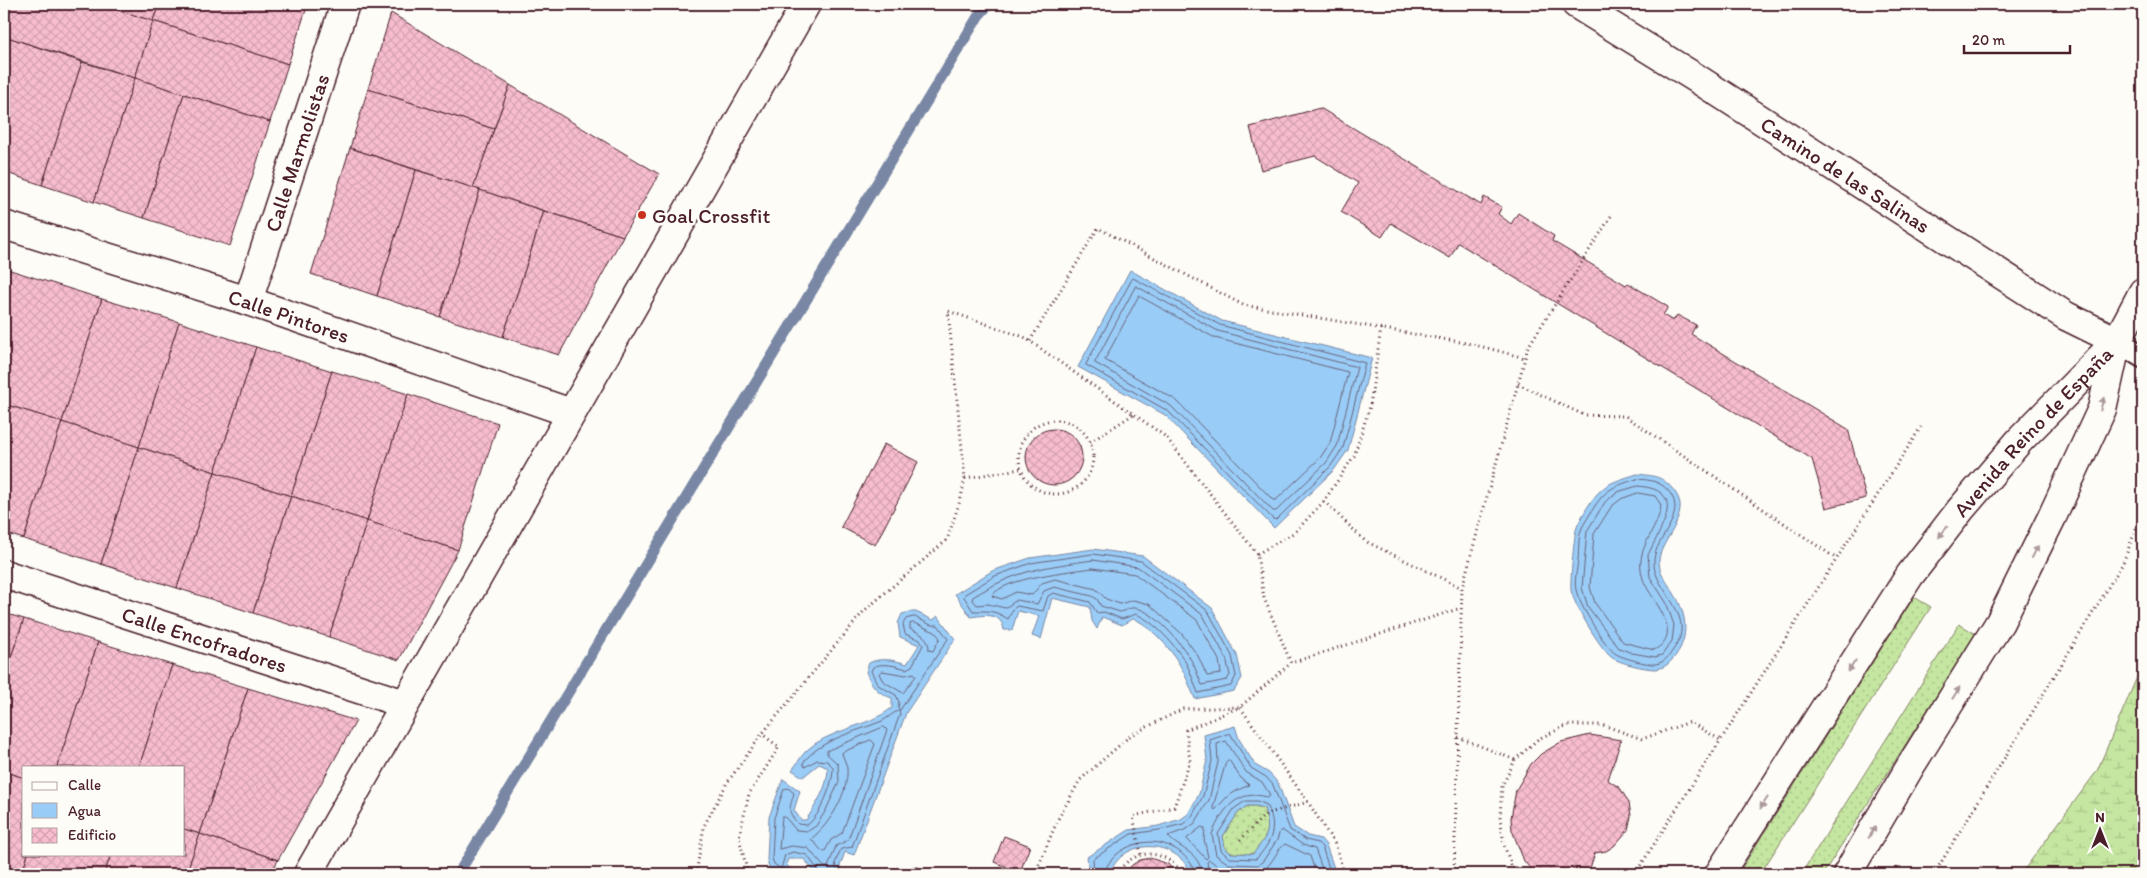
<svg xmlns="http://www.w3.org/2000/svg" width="2147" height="878" font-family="Itim,sans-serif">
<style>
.grass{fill:url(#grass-dots);stroke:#878266}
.wetland{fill:url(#wetland-marsh);stroke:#878266}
.water{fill:#99ccf6;stroke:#7987a5;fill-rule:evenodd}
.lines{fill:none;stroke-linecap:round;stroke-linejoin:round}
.shore{stroke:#6a647c;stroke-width:1}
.stream{stroke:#7987a5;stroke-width:11}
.building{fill:url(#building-cross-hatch);stroke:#4a1f2b}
.service-casing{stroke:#4a1f2b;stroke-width:25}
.minor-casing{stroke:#4a1f2b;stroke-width:31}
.tertiary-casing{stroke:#4a1f2b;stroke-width:31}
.path{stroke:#4a1f2b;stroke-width:3;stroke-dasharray:1 4;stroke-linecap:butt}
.service{stroke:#fdfcf7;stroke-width:21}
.minor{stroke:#fdfcf7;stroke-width:28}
.tertiary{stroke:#fdfcf7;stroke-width:28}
.oneway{fill:#ac999b}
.poi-dot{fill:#c8321e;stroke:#fdfcf7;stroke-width:2}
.labels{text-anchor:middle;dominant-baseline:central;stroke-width:5;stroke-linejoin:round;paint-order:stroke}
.street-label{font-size:21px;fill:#4a1f2b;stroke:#fdfcf7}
.poi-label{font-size:21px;fill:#4a1f2b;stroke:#fdfcf7;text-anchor:start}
</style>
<defs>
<pattern id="grass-dots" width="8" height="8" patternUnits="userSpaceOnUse" patternTransform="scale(1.25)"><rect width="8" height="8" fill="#c4e6a0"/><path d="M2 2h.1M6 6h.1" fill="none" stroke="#aac58a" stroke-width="1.8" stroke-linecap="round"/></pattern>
<pattern id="wetland-marsh" width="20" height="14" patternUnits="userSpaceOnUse" patternTransform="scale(1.25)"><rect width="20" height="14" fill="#c4e6a0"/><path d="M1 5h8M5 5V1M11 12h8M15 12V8" fill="none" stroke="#aac58a"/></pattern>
<pattern id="building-cross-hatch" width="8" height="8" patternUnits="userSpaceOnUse" patternTransform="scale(1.25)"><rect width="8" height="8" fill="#f7bdcf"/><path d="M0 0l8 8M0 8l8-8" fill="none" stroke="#d5a2b2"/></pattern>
</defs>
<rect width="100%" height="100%" fill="#fdfcf7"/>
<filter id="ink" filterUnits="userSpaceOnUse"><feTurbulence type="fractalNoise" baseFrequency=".02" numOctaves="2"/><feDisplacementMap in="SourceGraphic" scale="10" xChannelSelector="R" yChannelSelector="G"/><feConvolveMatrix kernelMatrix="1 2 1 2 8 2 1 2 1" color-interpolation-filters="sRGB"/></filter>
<g filter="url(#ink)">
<g class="grass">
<path d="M1914,597L1931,607L1760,874H1738Z"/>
<path d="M1959,624L1976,634L1823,874H1801Z"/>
<path d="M1247,806H1256L1264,808C1271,833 1268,834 1253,854L1231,853L1225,848L1223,836L1238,813Z"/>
</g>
<path class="wetland" d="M2143,663V874H2021L2097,771Z"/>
<g class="water">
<path d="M1130,270L1222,321L1372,358L1348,450L1334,470L1274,528L1165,415L1078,367Z"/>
<path d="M1637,474C1656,476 1663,476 1675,492C1693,516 1658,542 1659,562C1660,576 1669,584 1675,595C1687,615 1689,637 1676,655C1671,662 1664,669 1655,669C1646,669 1618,663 1611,657C1601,649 1573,604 1571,590C1570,581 1574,539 1576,530C1578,522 1591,500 1597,494C1607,482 1622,479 1637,474Z"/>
<path d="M1093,549L1143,556L1212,608L1237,655L1242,678L1234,691L1195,699C1184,671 1176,653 1153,632C1147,627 1141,621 1133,619L1122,625L1102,617L1097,629L1092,621L1090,607L1052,598L1041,639L1032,636L1039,616L1018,611L1012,630H1004C1001,612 985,615 971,617L955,594L992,571L1030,558Z"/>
<path d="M910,612H916L933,620L938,616L955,639L906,713L854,855L845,852L840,866L842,874H816L804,859H788L786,864L794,874H777L769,867L767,860L769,817L783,779L800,791L794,810L801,820H806C816,805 828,787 828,768L819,764L803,777L792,770C797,764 801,756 806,751C827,730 868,727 892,708V698C877,693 872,686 866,672L869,663C880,657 895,660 907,664L919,645L900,637L898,623L902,614Z"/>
<path d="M1235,726L1239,739L1255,765L1269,773L1278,783L1294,827L1308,836L1321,839L1326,845L1336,874H1191C1182,849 1148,839 1126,853C1118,858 1113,866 1108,874H1089L1087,857L1129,830L1158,826L1181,819L1188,814L1199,794L1207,760L1204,735ZM1247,806H1256L1264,808C1271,833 1268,834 1253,854L1231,853L1225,848L1223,836L1238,813Z"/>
</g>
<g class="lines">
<g class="shore">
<path d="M1133,278L1220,325L1365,363L1343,448L1330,467L1276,520L1273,519L1168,411L1086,365Z"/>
<path d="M1136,286L1218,331L1357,367L1337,446L1326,463L1276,511H1273L1171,406L1095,363Z"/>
<path d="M1139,296L1215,338L1348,372L1330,443L1320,458L1276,500H1273L1176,400L1105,360Z"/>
<path d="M1637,479C1651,480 1661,481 1670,493C1687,516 1655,538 1654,560C1651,589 1700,615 1673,650C1669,656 1665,662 1656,664C1648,665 1623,658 1616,654C1605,647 1579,604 1576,590C1574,581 1577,570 1578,560C1579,551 1578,539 1581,530C1583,525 1587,519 1590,514C1604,490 1611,487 1637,479Z"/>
<path d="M1638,486C1689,490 1661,527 1648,555L1650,577L1666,602L1674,625L1672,641L1662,655L1655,657L1632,653L1619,648L1588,607L1582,588L1587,531L1605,502L1618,492Z"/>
<path d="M1638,493L1655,496L1661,505C1658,533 1633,548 1643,579C1649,598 1687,633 1654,650L1623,642L1595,603L1590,587L1594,534L1611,507L1621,499Z"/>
<path d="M1093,554L1141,561L1208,611L1232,656L1236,676L1231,686L1198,693C1194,683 1191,672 1186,663C1176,646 1154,621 1136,614L1122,619L1104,612L1097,613L1090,602L1053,593L1048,596L1043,611L1017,606L1013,609L1008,619C994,610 989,611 973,611L964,597L965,594L995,576L1031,563Z"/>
<path d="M1093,560L1138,567L1203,615L1226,658L1230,675L1227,680L1202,685C1198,677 1196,668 1191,660C1182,644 1154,610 1135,608C1130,607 1125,611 1120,612L1101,606L1097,599L1092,596L1054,587L1044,591L1037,604L1017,600L1005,608L988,604L977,605L972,599L973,597C1016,570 1044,567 1093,560Z"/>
<path d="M1093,568L1135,574L1197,620L1219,660L1221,674L1207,676L1198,656L1182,634L1149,604L1133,600L1120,604L1106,599L1096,589L1055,579L1042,583L1032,595L1016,592L1002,599L992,596C1002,578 1072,571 1093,568Z"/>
<path d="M915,617L931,625H938L948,639L900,710L898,708L899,702L896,695L878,685L871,671L873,667C882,662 897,666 906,669L912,666L923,645L920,640L905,634L903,624L906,619Z"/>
<path d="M914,623L935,632L940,638L933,651L929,650C929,636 921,634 910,629V624Z"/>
<path d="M882,671L906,675L914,673L916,676L903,693L883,681L879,674Z"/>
<path d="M884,727L887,730L848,840L836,846L828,867H824L808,848L792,846L779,849L782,817H785L796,830L808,831L816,826L826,810L839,782L838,764L827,754V751Z"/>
<path d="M871,740L875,744L842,833L831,840L825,851H822L811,839C830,824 849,793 847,768C846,762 843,758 842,753Z"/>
<path d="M1229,760L1240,777L1249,785L1238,790L1227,797L1215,810L1213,807L1226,762Z"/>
<path d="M1246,801H1257L1267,805C1278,827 1272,842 1256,859L1229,858L1221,850L1218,834L1234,809Z"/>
<path d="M1202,827L1205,829L1204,839L1208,857L1206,859L1187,839Z"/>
<path d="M780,874L781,869L774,864L772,858L774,818L784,789L788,788L794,793C790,809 786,810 798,824L807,825C820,817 834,782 833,767L827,761L817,760L805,767L803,763C820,739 856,732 882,721C888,718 893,713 899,710L900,714L852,847L841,849L835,863L838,874"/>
<path d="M788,874L784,869H781L785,855L793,852L807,855L818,870L819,874"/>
<path d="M1094,874L1093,859L1131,834L1159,830L1183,824L1191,818L1203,796L1212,761L1210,740L1230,733L1251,768L1266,777L1273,785L1290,830L1306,840L1318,843L1322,847L1331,874"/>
<path d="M1104,874C1105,867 1111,860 1116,855C1138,836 1171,838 1189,861C1192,865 1195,868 1196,874"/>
<path d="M1202,874C1200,851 1176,848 1168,836L1187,829L1195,823L1209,800L1218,762L1217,744L1226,741L1246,772L1262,782L1270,795L1267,797C1238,789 1223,808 1212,834L1216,855L1229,864L1258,865L1263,861L1277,840L1280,831L1282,830L1303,845L1315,849L1324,874"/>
<path d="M1209,874L1207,862L1209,860C1214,862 1217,867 1222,870C1233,876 1259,876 1268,866C1274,859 1278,849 1285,844L1310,856L1316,874"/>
</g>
<path class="stream" d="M458,874L979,15L989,4"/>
</g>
<g class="building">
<path d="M4,4H99L153,21L135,78L4,36Z"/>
<path d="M99,4H159L153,21Z"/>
<path d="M159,4H308L288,64L153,21Z"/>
<path d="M391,13L510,85L494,129L368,89Z"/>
<path d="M153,21L288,64L270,122L135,78Z"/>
<path d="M4,36L82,62L42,185L4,172Z"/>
<path d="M82,62L135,78L94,202L42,185Z"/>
<path d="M135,78L184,94L144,218L94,202Z"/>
<path d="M510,85L659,174L623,236L473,188Z"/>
<path d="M368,89L494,129L473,188L350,148Z"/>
<path d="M184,94L270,122L230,246L144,218Z"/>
<path d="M1320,108L1481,205L1484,197L1502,207L1498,214L1511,224L1518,213L1554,236L1552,241L1626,285L1628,283L1668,307L1663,315L1673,321L1677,315L1696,325L1691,334L1848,429L1866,498L1826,508L1812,459L1458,243L1450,258L1391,223L1382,237L1341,212L1358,183L1315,156L1261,170L1250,127Z"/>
<path d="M350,148L416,170L377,296L311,274Z"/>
<path d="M416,170L480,190L440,317L377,296Z"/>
<path d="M480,190L544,211L503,337L440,317Z"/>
<path d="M544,211L623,236L559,355L503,337Z"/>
<path d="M4,268L102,299L62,422L4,404Z"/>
<path d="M102,299L179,322L139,447L62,422Z"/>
<path d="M179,322L256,347L215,472L139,447Z"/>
<path d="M256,347L332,371L291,496L215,472Z"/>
<path d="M332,371L408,394L367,521L291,496Z"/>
<path d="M408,394L498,423L458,550L367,521Z"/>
<path d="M4,404L62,422L24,539L4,533Z"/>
<path d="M62,422L139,447L101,564L24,539Z"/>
<circle cx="1054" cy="457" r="28"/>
<path d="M884,444L918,462L875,545L841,527Z"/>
<path d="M139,447L215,472L177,588L101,564Z"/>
<path d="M215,472L291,496L253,613L177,588Z"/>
<path d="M291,496L367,521L329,637L253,613Z"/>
<path d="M367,521L458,550L399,660L329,637Z"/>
<path d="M4,613L24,619L4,678Z"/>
<path d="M24,619L98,642L57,767H24V778L4,771V678Z"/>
<path d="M98,642L172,665L139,767H57Z"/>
<path d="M172,665L248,688L200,834L184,829V767H139Z"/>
<path d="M248,688L356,721L278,860L200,834Z"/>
<path d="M1590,735L1621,740L1608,780L1620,788L1629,803L1631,816L1628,830L1614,846L1606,851L1595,853L1588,874H1535L1524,861L1512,830L1511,818L1516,790L1531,764L1541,754L1561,742Z"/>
<path d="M4,771L24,778V854H28L22,874H4Z"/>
<path d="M184,829L200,834L186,874H104L111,854H184Z"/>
<path d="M200,834L278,860L271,874H186Z"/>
<path d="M1004,836L1030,846L1020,872L994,862Z"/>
<path d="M28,854H111L104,874H22Z"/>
<path d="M1150,858L1168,864L1176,874H1125L1132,865L1140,860Z"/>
<path d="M914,866L929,872L935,874H910Z"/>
</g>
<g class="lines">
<g class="service-casing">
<path id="service" d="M2117,341L2143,357"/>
</g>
<g class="minor-casing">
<g id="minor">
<path id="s1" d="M1576,4L1696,78L2066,316L2117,341"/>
<path id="s2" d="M4,225L248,301L571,413"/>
<path id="s3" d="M248,301L345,4"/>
<path id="s4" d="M4,574L405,704"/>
<path d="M308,874L806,4"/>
</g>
</g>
<g class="tertiary-casing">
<g id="tertiary">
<path id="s5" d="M1719,874L1910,575L1961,509L2020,440L2117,341"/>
<path d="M1847,874L1913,762L2000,622L2052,517L2102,409L2117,341L2143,292"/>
</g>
</g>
<g class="path">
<path d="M1030,341L1098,228L1243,305L1472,344L1525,358"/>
<path d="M1518,384L1584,415L1625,416L1837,559"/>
<circle cx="1056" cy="457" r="37"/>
<path d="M1090,442L1134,414"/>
<path d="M965,478L1020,469"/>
<path d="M1324,501L1365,541L1462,588"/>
<path d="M1257,554L1295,532L1324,501L1354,456L1370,406L1381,328"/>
<path d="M1458,737L1515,760"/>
<path d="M1240,840L1266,814L1308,802"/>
<path d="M1141,854L1133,816L1174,807L1190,761L1186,730L1240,707L1308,802L1336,846L1344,874"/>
<path d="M696,874L704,826L727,783L762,734L864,611L947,540L961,498L965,478L948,311L1024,337L1166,437L1257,554L1264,598L1291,663L1461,608"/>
<path d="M748,874L739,837L749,794L779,747L762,734"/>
<path d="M1003,874V865"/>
<path d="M1035,874L1058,819L1080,780L1131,735L1183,709L1240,707L1291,663"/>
<path d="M1117,874C1134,846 1165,849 1183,874"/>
<path d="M1454,874L1462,588L1528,347L1613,213"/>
<path d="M1512,874L1514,873L1504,845L1500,816L1502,786L1515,760L1538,739L1568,725H1603L1642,739L1690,722L1722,741"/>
<path d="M1635,874L1921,427"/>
<path d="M1934,874L2123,563L2143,510"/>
</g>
<use href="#service" class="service"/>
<use href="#minor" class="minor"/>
<use href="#tertiary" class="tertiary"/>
</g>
<defs><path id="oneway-solid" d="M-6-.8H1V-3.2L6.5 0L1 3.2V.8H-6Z" transform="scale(1.25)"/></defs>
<g class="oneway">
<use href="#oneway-solid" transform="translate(2102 404) rotate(-75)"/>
<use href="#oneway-solid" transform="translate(1943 532) rotate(128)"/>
<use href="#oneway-solid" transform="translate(2035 552) rotate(-63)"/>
<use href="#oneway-solid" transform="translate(1852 666) rotate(123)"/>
<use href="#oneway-solid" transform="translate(1956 693) rotate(-58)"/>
<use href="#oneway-solid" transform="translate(1764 803) rotate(123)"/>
<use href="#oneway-solid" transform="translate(1872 832) rotate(-60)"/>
</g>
</g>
<circle class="poi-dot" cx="642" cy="215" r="5"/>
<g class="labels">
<g class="street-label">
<text stroke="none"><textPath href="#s3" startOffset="156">Calle Marmolistas</textPath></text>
<text stroke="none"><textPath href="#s1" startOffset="319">Camino de las Salinas</textPath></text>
<text stroke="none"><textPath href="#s2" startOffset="299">Calle Pintores</textPath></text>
<text stroke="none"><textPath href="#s5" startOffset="544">Avenida Reino de España</textPath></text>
<text stroke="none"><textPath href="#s4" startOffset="211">Calle Encofradores</textPath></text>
</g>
<g class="poi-label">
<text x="652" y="215">Goal Crossfit</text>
</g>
</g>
<rect width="2147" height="878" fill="none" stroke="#fdfcf7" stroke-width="20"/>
<rect x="10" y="10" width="2127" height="858" fill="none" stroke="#4a1f2b" stroke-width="2" filter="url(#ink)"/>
<rect x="22" y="766" width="162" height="90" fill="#fdfcf7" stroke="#b5a4a5"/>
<rect x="32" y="782" width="25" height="8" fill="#fdfcf7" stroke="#b5a4a5"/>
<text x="68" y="790" font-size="15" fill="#4a1f2b">Calle</text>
<rect x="32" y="803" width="25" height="15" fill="#99ccf6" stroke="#b5a4a5"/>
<text x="68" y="816" font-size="15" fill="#4a1f2b">Agua</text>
<rect x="32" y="828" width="25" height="15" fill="url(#building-cross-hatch)" stroke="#b5a4a5"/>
<text x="68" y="840" font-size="15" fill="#4a1f2b">Edificio</text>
<g transform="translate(2100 830)" stroke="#fdfcf7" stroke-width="4" paint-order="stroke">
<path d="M0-4L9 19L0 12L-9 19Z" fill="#4a1f2b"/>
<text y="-8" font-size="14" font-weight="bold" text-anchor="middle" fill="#4a1f2b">N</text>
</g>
<path d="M1964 45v8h106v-8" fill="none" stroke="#4a1f2b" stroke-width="2.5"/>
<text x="1972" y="45" font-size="15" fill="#4a1f2b" stroke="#fdfcf7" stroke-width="4" paint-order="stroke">20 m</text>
</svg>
